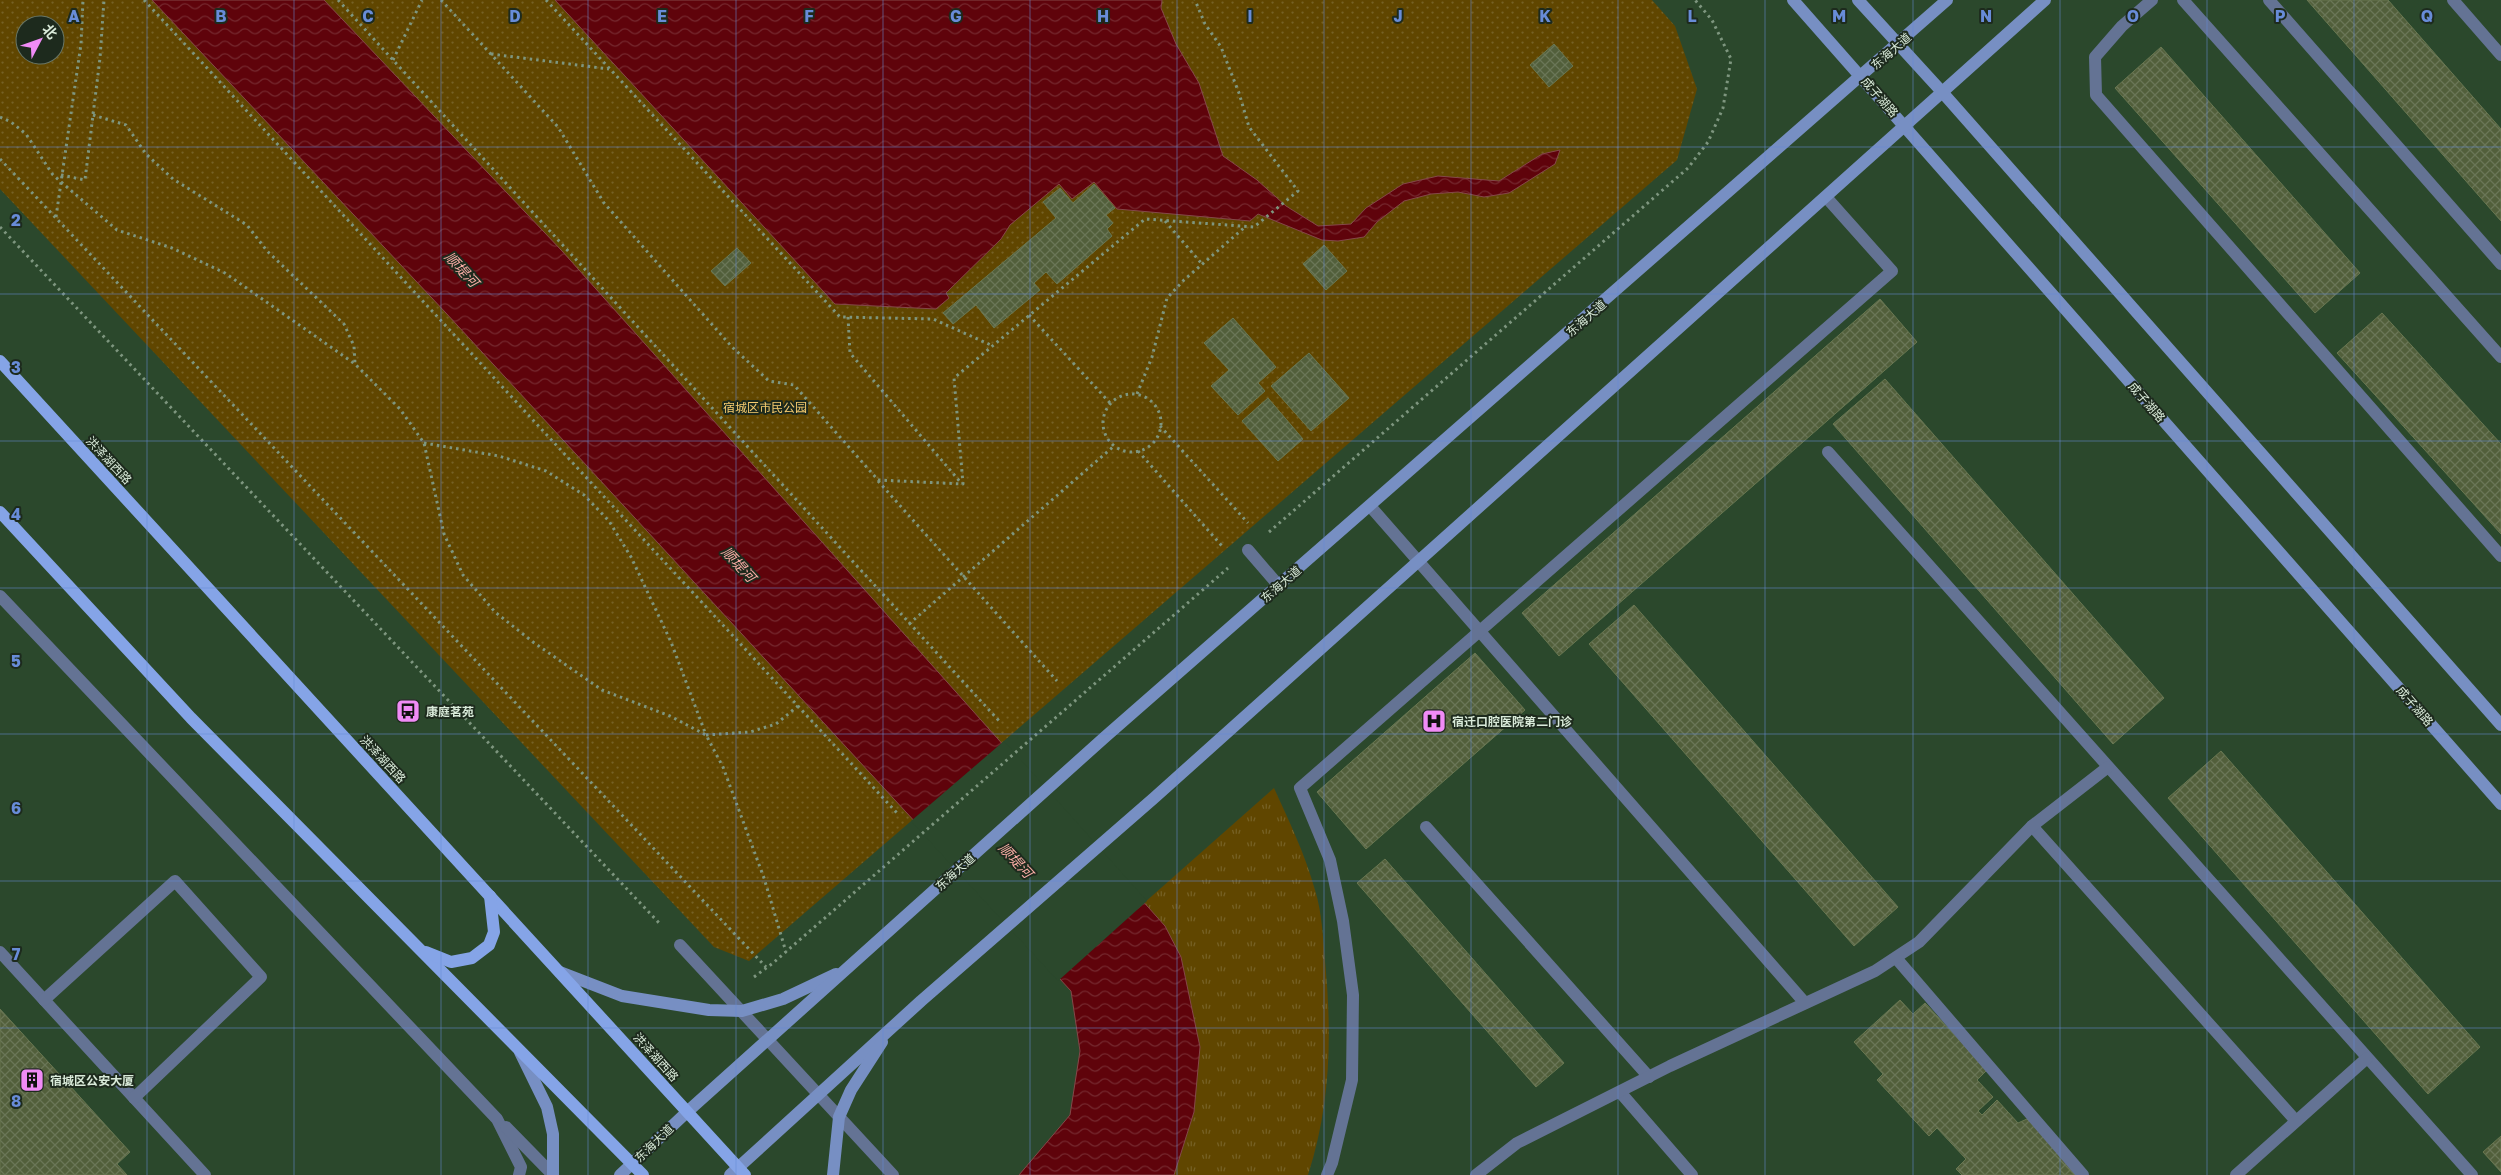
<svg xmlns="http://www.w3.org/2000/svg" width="2501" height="1175" font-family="'Golos Text','Noto Sans SC',sans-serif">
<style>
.grass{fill:url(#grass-tufts)}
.park{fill:url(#park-dots);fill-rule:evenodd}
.water{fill:url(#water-waves);stroke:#844849}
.pier{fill:#2b482c}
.building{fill:url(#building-cross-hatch);stroke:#697751}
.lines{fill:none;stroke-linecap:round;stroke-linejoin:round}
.path{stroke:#7e967f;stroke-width:3;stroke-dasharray:2.5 4;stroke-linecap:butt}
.lane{stroke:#647394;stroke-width:12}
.secondary{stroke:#778fc3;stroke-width:12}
.primary{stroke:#85a4e7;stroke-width:12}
.grid{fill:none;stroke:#688cd8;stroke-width:1;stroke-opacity:0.55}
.labels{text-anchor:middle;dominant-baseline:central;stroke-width:4;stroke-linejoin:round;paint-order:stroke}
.street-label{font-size:12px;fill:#d9ead9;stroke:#1d2a1d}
.park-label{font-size:12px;fill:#f7cc6f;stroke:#1d2a1d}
.poi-label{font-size:12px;font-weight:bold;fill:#d9ead9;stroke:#1d2a1d;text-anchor:start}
.water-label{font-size:14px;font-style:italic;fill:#faada6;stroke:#1d2a1d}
.grid-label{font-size:16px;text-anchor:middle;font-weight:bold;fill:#688cd8;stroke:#1d2a1d;stroke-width:4;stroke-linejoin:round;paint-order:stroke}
</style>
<defs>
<pattern id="grass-tufts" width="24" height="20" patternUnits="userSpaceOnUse" patternTransform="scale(1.25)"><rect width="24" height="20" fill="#604600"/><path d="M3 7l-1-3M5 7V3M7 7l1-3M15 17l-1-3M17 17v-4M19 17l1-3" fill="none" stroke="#766125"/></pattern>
<pattern id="park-dots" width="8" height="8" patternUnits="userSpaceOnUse" patternTransform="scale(1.25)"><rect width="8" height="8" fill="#604600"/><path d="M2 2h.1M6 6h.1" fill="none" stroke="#766125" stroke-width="1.8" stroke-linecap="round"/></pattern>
<pattern id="water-waves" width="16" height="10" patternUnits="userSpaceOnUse" patternTransform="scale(1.25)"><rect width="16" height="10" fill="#5f030b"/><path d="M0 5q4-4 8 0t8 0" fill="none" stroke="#75282e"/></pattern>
<pattern id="building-cross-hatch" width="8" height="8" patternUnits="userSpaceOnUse" patternTransform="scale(1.25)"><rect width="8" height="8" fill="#525f3b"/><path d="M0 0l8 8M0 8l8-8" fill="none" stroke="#6a7657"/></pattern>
</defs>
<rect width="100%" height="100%" fill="#2b482c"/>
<path class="grass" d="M1274,788C1289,821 1305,854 1315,890C1322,912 1323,938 1325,961C1332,1035 1331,1104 1308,1175H1174L1194,1112L1144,903Z"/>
<path class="park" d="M0,0H1652L1675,26L1697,89L1677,160L749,961L714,947L0,189ZM25,25H55V55H25Z"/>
<g class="water">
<path d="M152,0H324L562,251L1165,926L1181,957L1200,1047L1194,1112L1174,1175H1019L1070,1115L1080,1051L1071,991L446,313Z"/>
<path d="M555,0H1162L1161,8L1176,44L1199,83L1223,156L1257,180L1286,206L1318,226L1351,224L1366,208L1403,184L1438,176L1499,181L1542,154L1560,150L1555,164L1509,193L1484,197L1458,192L1431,194L1404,201L1377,222L1364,237L1338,241L1322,240L1258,214L1250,221L1117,209L1094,182L1072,199L1059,184L1010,225L1001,239L946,293L949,298L936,309L835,304Z"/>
</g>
<path class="pier" d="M1004,741L1147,901L1058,981L911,821Z"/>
<g class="building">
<path d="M2307,0H2388L2501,129V221Z"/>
<path d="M1554,44L1573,66L1549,87L1530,65Z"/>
<path d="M2161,47L2360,273L2315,313L2115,88Z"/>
<path d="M1094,184L1115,208L1106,215L1113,223L1107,229L1112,236L1057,284L1046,272L1034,283L1040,290L994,328L976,305L953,324L943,313L1056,218L1043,202L1060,188L1073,203Z"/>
<path d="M1324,245L1347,271L1326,290L1303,264Z"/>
<path d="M737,248L751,263L725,286L711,271Z"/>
<path d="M1880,299L1917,342L1559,656L1522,613Z"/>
<path d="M2382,313L2501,444V534L2337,353Z"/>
<path d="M1233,318L1276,367L1258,383L1265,391L1238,415L1211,386L1229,370L1204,343Z"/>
<path d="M1309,353L1349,398L1311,431L1271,386Z"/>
<path d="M1885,379L2164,698L2113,744L1833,424Z"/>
<path d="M1268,398L1303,439L1278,461L1242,421Z"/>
<path d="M1634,605L1898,907L1854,946L1589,644Z"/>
<path d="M1475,653L1525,710L1366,849L1317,792Z"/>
<path d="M2221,751L2480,1047L2428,1094L2168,798Z"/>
<path d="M1385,859L1564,1063L1536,1087L1357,883Z"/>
<path d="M1900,1000L1913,1014L1925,1003L1987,1070L1977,1080L1993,1097L1978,1111L1982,1115L1997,1100L2018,1123L2027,1119L2080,1175H1962L1956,1169L1966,1159L1937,1128L1929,1136L1877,1080L1883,1074L1854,1042Z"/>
<path d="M0,1009L130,1152L117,1164L127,1175H0Z"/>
<path d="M2501,1136V1172L2483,1152Z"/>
</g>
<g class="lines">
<g class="path">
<path d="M144,0L897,813"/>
<path d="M338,0L1001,723"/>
<path d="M441,0L558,127L604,203L732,347L769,381L794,385L878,480L963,484L954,378L1145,219L1254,227L1298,191L1249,127L1239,93L1221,47L1205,24L1195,0"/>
<path d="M546,0L840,317L933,319L993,346"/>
<path d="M491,54L609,69"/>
<path d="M393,60L422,0"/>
<path d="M93,115L126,125L146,154L173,179L247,225L267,251L344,324L354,346L355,364"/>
<path d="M0,117L11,122L26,134L53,175L117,230L172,248L225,273L355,364L400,409L424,443L444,534L463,575L495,612L533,642L602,690L670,716L706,735L723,767L764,878L786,952"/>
<path d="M0,159L766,967"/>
<path d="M61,175L85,180L100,58L104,0"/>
<path d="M56,217L81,44L83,0"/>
<path d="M1165,221L1202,264"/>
<path d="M0,227L661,925"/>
<path d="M1029,315L1110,403"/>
<path d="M848,317L850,353L962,484"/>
<path d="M1137,394L1152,357L1167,298L1184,280L1245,227"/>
<circle cx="1132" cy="423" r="29"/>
<path d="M1160,426L1248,523"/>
<path d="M424,443L499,456L546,471L584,495L609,521L631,557L671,642L706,735L750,732L776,724L798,706"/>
<path d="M1138,451L1222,546"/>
<path d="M878,481L1057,681"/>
<path d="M1269,532L1688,168L1708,142L1723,108L1731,59L1712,20L1695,0"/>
<path d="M909,624L1114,446"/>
<path d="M754,977L773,963L1228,568"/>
</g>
<g class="lane">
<path d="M2152,0L2122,26L2095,57L2096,95L2501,556"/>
<path d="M2183,0L2501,357"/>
<path d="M2269,0L2501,264"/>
<path d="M2453,0L2501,55"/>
<path d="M1828,452L2472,1175"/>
<path d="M1370,506L1805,1003"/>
<path d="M1248,550L1279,586"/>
<path d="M0,596L497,1119L521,1167L519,1175"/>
<path d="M2032,826L2296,1121"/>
<path d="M1426,827L1649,1077"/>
<path d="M680,945L893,1175"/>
<path d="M0,952L205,1175"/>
<path d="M1896,958L2083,1175"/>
<path d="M44,1000L175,881L261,977L134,1098"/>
<path d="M1620,1092L1692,1175"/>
<path d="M506,1127L553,1175"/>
<path d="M1327,1175L1332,1163L1352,1080L1353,995L1343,921L1330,860L1300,788L1892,271L1826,197"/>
<path d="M1476,1175L1517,1143L1670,1066L1875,971L1919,942L2032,826L2108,767"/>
<path d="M2236,1175L2367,1058"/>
</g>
<g class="secondary">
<path d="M1793,0L2501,804"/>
<path d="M1858,0L1943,93L2501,725"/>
<path d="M560,972L622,996L709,1010L742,1011L783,999L836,974"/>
<path d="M520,1052L547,1107L553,1134V1175"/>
<path d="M620,1175L687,1112L1105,737L1947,0"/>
<path d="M730,1175L921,1001L1154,798L2045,0"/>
<path d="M833,1175L839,1117L851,1090L882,1042"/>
</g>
<g class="primary">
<path d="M0,361L745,1175"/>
<path d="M0,512L191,718L643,1175"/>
<path d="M426,952L451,962L472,958L489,945L494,932L490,896"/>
</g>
</g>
<path class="grid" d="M147,0V1175M294,0V1175M441,0V1175M588,0V1175M736,0V1175M883,0V1175M1030,0V1175M1177,0V1175M1324,0V1175M1471,0V1175M1618,0V1175M1765,0V1175M1913,0V1175M2060,0V1175M2207,0V1175M2354,0V1175M0,147H2501M0,294H2501M0,441H2501M0,588H2501M0,734H2501M0,881H2501M0,1028H2501"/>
<defs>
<g id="bus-square" transform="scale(1.25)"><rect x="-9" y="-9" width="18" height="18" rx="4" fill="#f08bf6" stroke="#1d2a1d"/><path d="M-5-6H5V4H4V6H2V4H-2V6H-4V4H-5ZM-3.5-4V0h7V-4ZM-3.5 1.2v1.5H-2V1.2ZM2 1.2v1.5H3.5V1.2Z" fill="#111"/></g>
<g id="hospital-square" transform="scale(1.25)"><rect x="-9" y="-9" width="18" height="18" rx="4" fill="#f08bf6" stroke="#1d2a1d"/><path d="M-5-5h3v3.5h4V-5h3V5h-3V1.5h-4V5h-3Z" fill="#111"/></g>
<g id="building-square" transform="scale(1.25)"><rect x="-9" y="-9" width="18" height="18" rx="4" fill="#f08bf6" stroke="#1d2a1d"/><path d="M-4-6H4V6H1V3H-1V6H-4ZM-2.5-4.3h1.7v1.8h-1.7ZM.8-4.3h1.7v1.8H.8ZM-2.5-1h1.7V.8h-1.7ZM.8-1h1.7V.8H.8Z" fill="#111"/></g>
</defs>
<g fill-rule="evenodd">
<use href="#bus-square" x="408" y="711"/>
<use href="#hospital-square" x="1434" y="721"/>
<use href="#building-square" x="32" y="1080"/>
</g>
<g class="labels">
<g class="street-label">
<text transform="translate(1891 51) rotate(-41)">东海大道</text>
<text transform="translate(1880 97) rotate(49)">成子湖路</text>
<text transform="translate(1586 318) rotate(-41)">东海大道</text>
<text transform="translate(2147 402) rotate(49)">成子湖路</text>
<text transform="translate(109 460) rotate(47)">洪泽湖西路</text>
<text transform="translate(1281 584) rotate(-41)">东海大道</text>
<text transform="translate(2415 706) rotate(49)">成子湖路</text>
<text transform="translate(383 759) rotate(47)">洪泽湖西路</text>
<text transform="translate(955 872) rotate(-42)">东海大道</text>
<text transform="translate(656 1057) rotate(48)">洪泽湖西路</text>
<text transform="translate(654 1143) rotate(-44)">东海大道</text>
</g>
<g class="park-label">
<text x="765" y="407">宿城区市民公园</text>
</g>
<g class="poi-label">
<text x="426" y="711">康庭茗苑</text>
<text x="1452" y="721">宿迁口腔医院第二门诊</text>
<text x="50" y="1080">宿城区公安大厦</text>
</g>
<g class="water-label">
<text transform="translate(462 269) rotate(47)">顺堤河</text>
<text transform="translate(739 564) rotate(47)">顺堤河</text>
<text transform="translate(1016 860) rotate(47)">顺堤河</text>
</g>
</g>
<g class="grid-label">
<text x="74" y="22">A</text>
<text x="221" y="22">B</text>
<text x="368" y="22">C</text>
<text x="515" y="22">D</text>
<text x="662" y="22">E</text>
<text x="809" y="22">F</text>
<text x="956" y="22">G</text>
<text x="1103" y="22">H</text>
<text x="1250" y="22">I</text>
<text x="1398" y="22">J</text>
<text x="1545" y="22">K</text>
<text x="1692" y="22">L</text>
<text x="1839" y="22">M</text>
<text x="1986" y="22">N</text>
<text x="2133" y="22">O</text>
<text x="2280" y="22">P</text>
<text x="2427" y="22">Q</text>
<text x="16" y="226">2</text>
<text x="16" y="373">3</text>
<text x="16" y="520">4</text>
<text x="16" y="667">5</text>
<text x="16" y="814">6</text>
<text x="16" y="960">7</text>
<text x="16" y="1107">8</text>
</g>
<g transform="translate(40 40) rotate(49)"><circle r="24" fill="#1d2a1d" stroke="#687768"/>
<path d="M0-4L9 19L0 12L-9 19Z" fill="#f08bf6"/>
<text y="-8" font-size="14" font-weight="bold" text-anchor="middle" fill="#d9ead9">北</text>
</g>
</svg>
